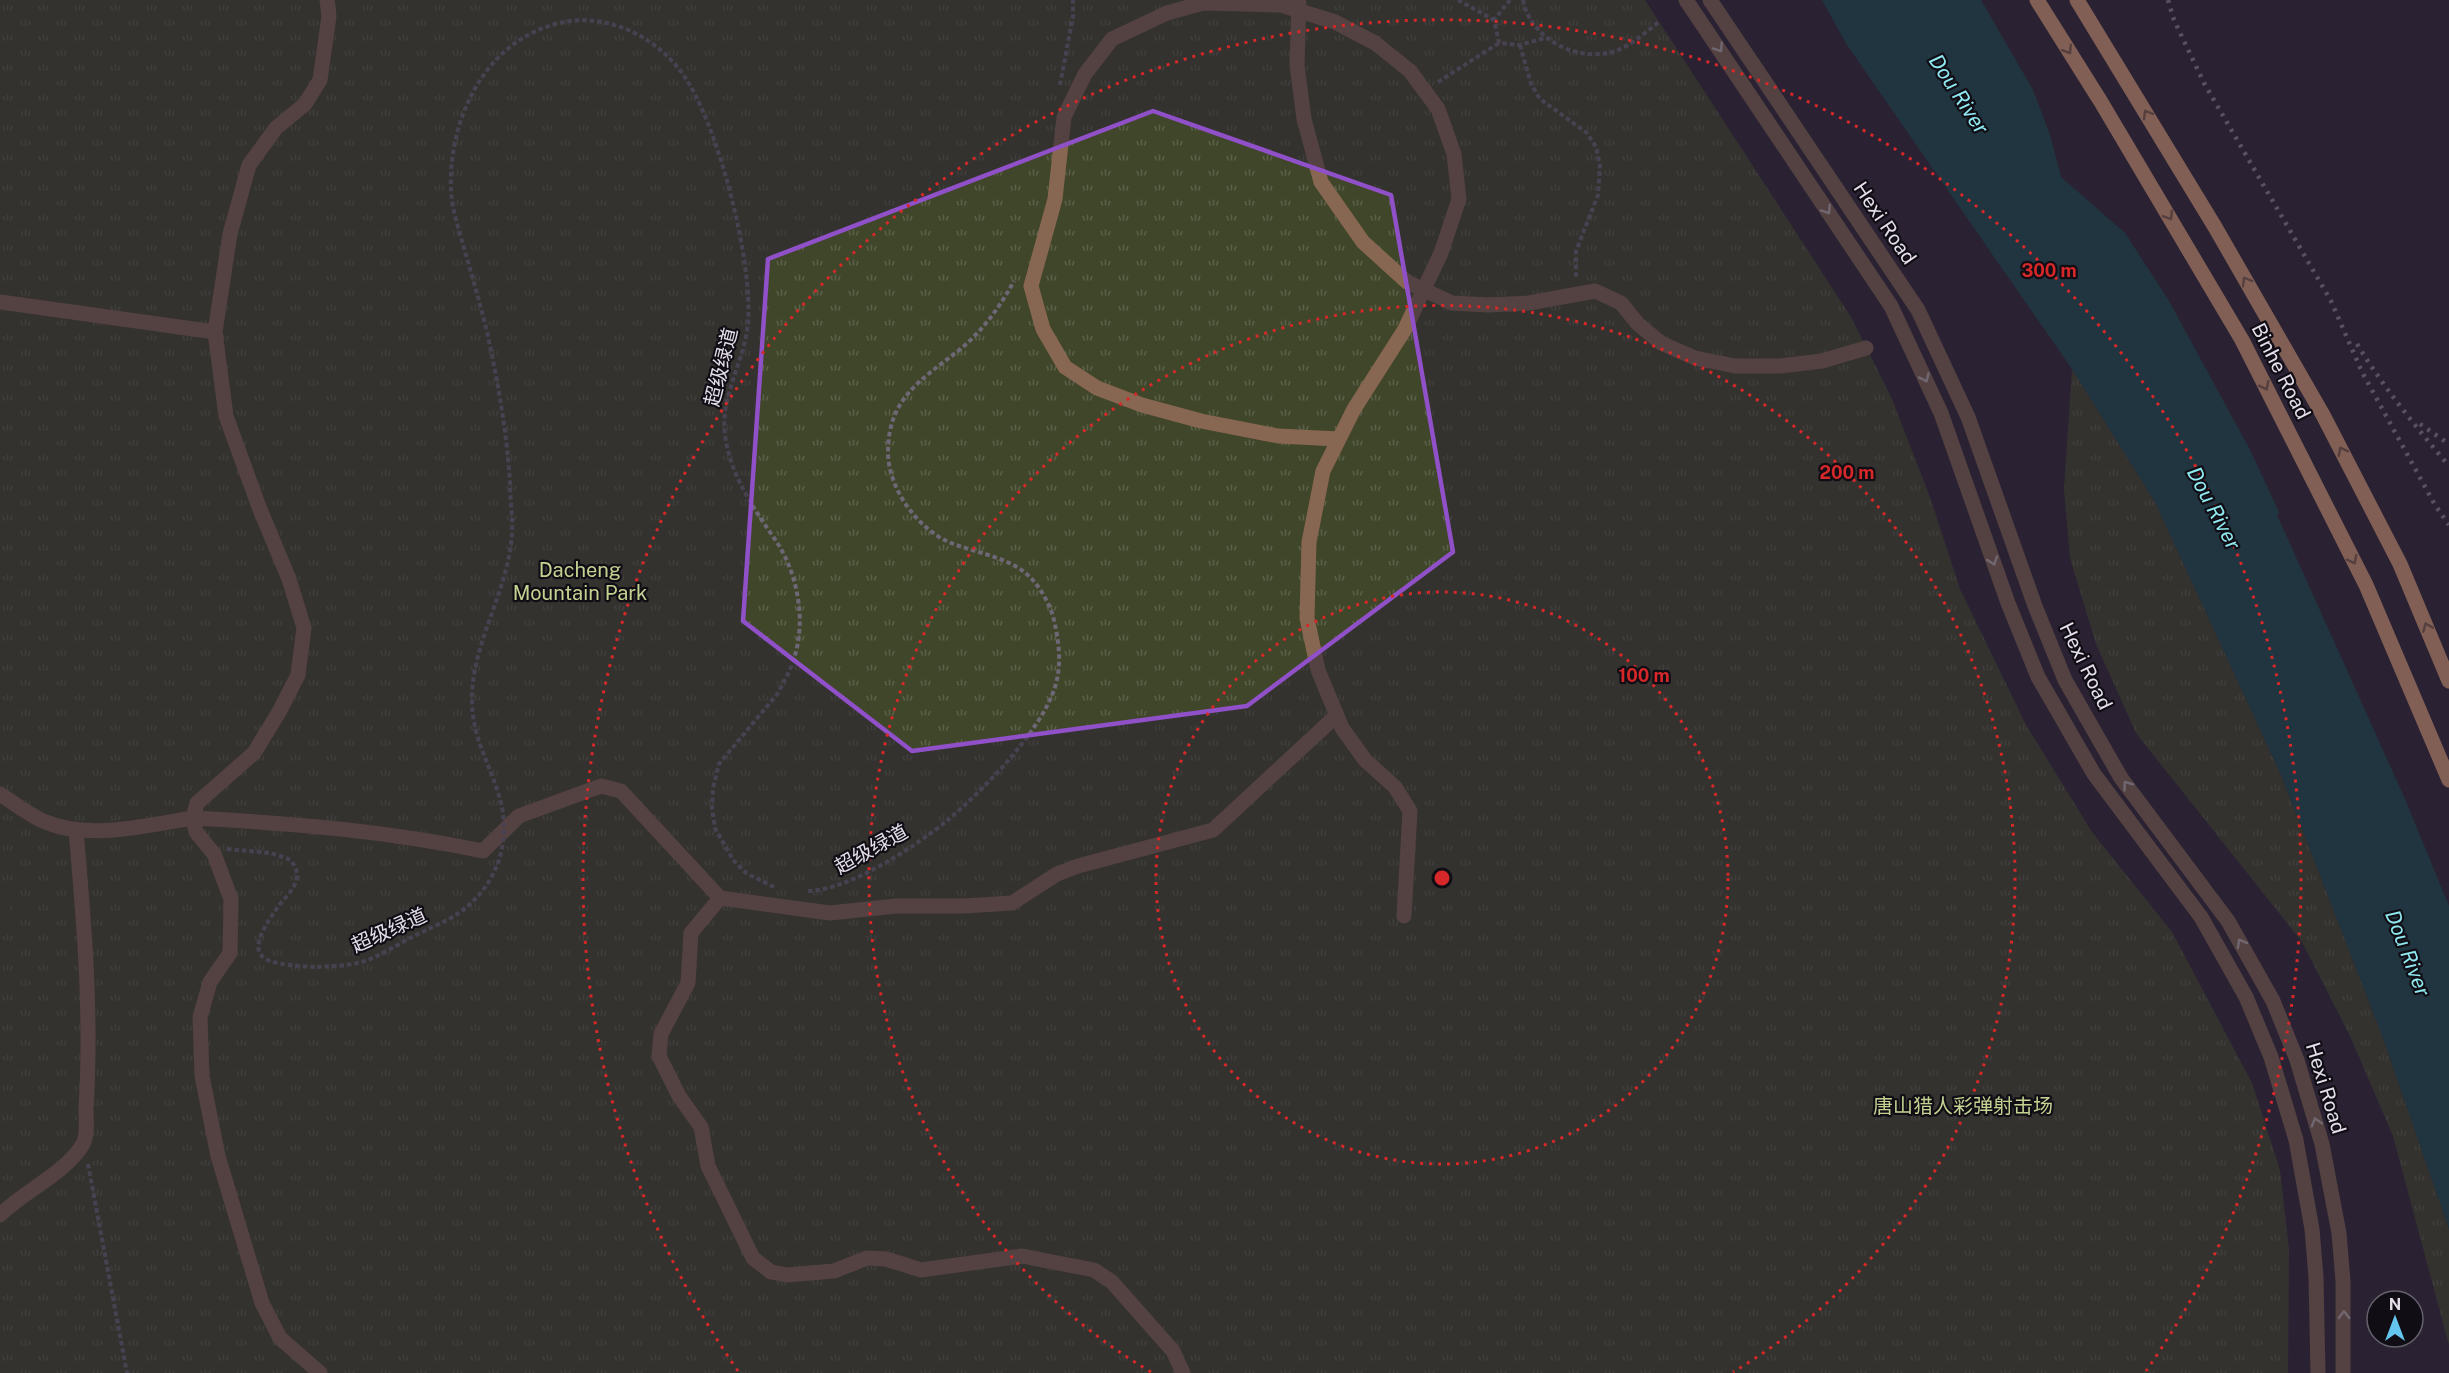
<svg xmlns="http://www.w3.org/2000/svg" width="2449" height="1373" font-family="'Public Sans','Noto Sans SC',sans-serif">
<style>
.park{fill:url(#park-tufts)}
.garden{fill:#40462a}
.water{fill:#154d51}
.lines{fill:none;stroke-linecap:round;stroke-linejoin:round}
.path{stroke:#6e6776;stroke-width:4;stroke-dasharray:4.5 3;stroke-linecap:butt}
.minor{stroke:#886752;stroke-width:15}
.major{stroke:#eca87c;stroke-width:15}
.rail{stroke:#918a99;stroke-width:4.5;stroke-dasharray:3 6;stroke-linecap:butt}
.path-bridge{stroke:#6e6776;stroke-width:4;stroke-dasharray:4.5 3;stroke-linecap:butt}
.oneway{stroke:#c8bbbd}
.oneway2{stroke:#89624e}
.marked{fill:none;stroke:#9050c8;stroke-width:4.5;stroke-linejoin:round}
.ring{fill:none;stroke:#d62828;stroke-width:3;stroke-dasharray:3 6}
.labels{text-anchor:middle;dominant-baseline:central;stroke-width:4.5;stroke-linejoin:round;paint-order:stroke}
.street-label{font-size:20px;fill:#e4dfeb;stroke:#110d15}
.park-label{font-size:20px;fill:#c4d291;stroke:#110d15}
.water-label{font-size:21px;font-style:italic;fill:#8fe9f0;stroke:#110d15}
.centre{fill:#d62828;stroke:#110d15;stroke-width:3}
.ring-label{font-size:18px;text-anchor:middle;font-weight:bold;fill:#d62828;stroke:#110d15;stroke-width:4.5;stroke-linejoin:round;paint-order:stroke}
</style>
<defs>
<pattern id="park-tufts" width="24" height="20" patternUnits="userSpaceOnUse" patternTransform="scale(1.5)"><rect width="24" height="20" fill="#40462a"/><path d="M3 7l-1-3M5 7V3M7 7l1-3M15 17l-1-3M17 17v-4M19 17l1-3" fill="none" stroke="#5b6049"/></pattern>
</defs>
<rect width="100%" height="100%" fill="#2a2233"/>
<g class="park">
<path d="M0,0H1645L1851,317L1892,399L1931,500L1960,589L2026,725L2092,832L2172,932L2252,1083L2280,1170L2289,1249L2288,1373H0Z"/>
<path d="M2072,369L2155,502L2282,777L2383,1038L2449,1229V1345L2393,1136L2350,1036L2302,942L2136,733L2096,644L2070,558L2064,489Z"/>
</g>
<path class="garden" d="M0,881L19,892L0,924Z"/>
<path class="water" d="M1822,0H1981L2033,90L2050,135L2061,177L2125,233L2169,301L2250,450L2279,512L2277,515L2405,799L2449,906V1229L2383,1038L2282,777L2155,502L2072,369L1847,45Z"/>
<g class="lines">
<g class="path">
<path d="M1458,0L1494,20"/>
<path d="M1510,0L1494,20L1499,43L1520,45L1544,38"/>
<path d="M1523,0C1530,37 1572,60 1608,53C1628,49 1643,34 1659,22"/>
<path d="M1520,45L1531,84L1540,99L1587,133L1596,147L1600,165L1598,195L1576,251V279"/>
<path d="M1438,82L1499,43"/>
<path d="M1060,85L1073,16V0"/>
<path d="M227,849L271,853L291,860C295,867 299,872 296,881C294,889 285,898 280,904C239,960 259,964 317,967"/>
<path d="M774,887L746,873L733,860L715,828L712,809L713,788L719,764L778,693"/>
<path d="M808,891C850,890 916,846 948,820C984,789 1040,733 1055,687C1062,665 1059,642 1054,620C1050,603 1037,581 1023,571C1002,556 974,552 951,543C917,529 887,487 888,450C889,398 921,380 958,351C981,333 1000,307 1014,281"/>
<path d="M88,1164L127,1373"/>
</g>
<g class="minor">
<path d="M1686,0L1891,306L1941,413L2008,603L2038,677L2094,774L2201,917L2246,997L2271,1057L2296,1140L2312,1229L2316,1277L2318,1373"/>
<path d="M1710,0L1918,310L1968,417L2035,606L2065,680L2121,778L2228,921L2273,1001L2297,1060L2322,1144L2339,1233L2343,1281V1373"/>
<path d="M1299,3L1297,65L1304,119L1321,182L1363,242L1407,282L1452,303L1488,305L1529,303L1595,291L1621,303L1638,324L1661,343L1695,358L1735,366H1780L1822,361L1866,348"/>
<path d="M0,302L215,332"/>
<path d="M1339,439L1278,436L1201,421L1142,405L1097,388L1065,367L1043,329L1031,286L1055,199L1064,117L1085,74L1112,39L1167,13L1203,3L1281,5L1335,22L1375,43L1410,71L1438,109L1454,154L1459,199L1441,253L1405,329L1354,409L1323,471L1309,542L1307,618L1318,670L1342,728L1365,760L1395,787L1410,811L1404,916"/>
<path d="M0,794C14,803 28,814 43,821C89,841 146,825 193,818L197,803L254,753L279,712L298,675L304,628L289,579L259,507L226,416L215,332L230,234L249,165L276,128L305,104L320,80L329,16L327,0"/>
<path d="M720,898L691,933L688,983L661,1034L659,1056L679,1096L701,1127L708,1166L753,1258L771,1272L787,1275L834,1271L867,1258L886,1259L921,1270L1022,1256L1094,1270L1112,1282L1173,1351L1183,1373"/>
<path d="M0,1215C24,1191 66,1173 83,1144C88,1135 86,1118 86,1108C92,1015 84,922 76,830"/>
<path d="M320,1373L280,1338L262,1303L218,1156L202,1076L200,1017L210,982L230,953L231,899L214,854L196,832L193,818C290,823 387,831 483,851L519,816L601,786L621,791L720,898L830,913L896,906H963L1012,903L1057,874L1078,866L1213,830L1337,715"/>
</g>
<g class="major">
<path d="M2037,0L2101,102L2242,340L2366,585L2449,780"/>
<path d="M2077,0L2215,227L2323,415L2400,564L2449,681"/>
</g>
<g class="rail">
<path d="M2168,0L2174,20L2204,83L2331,301L2362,372L2435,505L2449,525"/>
<path d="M2357,344C2384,388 2416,427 2449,466"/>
<path d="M2420,424L2449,444"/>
</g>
<path class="path-bridge" d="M317,967C333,966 349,966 365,961C382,955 400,943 416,935C428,929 440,924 451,918C492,894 512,849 501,803C492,767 472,739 472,701C471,643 509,591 512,533C513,517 510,500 510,484C507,432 498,383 487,332C480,303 472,276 464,248C459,230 452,210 451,191C448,125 480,50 546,27C596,8 651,31 682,73C718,122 753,262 748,322C745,362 720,394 725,435C730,474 752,506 774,538C797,570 807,620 794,658C791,670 784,681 778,693"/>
</g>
<defs><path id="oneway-chevron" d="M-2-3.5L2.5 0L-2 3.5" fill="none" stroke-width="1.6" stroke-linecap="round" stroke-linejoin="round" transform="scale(1.5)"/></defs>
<g class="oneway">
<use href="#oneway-chevron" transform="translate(1719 48) rotate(56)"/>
<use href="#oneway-chevron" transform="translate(1827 210) rotate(57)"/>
<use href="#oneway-chevron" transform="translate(1925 378) rotate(66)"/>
<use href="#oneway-chevron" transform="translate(1993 561) rotate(71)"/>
<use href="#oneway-chevron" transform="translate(2127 785) rotate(-126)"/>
<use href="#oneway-chevron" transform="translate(2241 943) rotate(-119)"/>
<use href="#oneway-chevron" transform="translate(2316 1122) rotate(-107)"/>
<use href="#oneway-chevron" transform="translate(2344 1315) rotate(-91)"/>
</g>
<g class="oneway2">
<use href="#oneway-chevron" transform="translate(2068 50) rotate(58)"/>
<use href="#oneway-chevron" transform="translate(2147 114) rotate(-121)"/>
<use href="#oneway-chevron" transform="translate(2169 216) rotate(59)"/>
<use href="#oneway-chevron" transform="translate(2246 281) rotate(-120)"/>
<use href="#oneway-chevron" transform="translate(2265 386) rotate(63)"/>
<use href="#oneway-chevron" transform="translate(2342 451) rotate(-117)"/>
<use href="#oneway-chevron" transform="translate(2353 560) rotate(63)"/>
<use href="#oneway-chevron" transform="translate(2427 627) rotate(-113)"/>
</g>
<path d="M0 0H2449V1373H0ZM1153,111L1391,195L1453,552L1247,706L912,751L743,621L768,259Z" fill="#2a2233" fill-opacity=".55" fill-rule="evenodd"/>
<path class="marked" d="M1153,111L1391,195L1453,552L1247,706L912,751L743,621L768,259Z"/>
<g class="ring">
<circle cx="1442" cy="878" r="286"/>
<path d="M1151 1372A573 573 0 1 1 1733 1372"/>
<path d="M738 1371A859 859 0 1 1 2146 1371"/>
</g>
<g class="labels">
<g class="street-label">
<text transform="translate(1885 223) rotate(56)">Hexi Road</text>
<text transform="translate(721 367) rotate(-76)">超级绿道</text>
<text transform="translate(2281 371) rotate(63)">Binhe Road</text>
<text transform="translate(2086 666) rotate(64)">Hexi Road</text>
<text transform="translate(871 849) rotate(-29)">超级绿道</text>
<text transform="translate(389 930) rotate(-24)">超级绿道</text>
<text transform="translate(2326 1088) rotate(73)">Hexi Road</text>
</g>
<g class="park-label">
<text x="580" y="570">Dacheng<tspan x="580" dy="23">Mountain Park</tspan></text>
<text x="1963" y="1106">唐山猎人彩弹射击场</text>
</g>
<g class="water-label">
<text transform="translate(1959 94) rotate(57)">Dou River</text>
<text transform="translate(2214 508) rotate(62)">Dou River</text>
<text transform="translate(2408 953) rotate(69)">Dou River</text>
</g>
</g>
<circle cx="1442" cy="878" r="9" class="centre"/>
<g class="ring-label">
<text x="2049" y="277">300 m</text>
<text x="1847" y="479">200 m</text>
<text x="1644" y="682">100 m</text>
</g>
<g transform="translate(2395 1319)"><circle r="28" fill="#110d15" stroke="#65616b" stroke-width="1.5"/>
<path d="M0-4.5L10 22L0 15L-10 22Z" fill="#64c5ee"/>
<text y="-9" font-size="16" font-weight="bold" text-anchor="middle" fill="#e4dfeb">N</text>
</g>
</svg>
